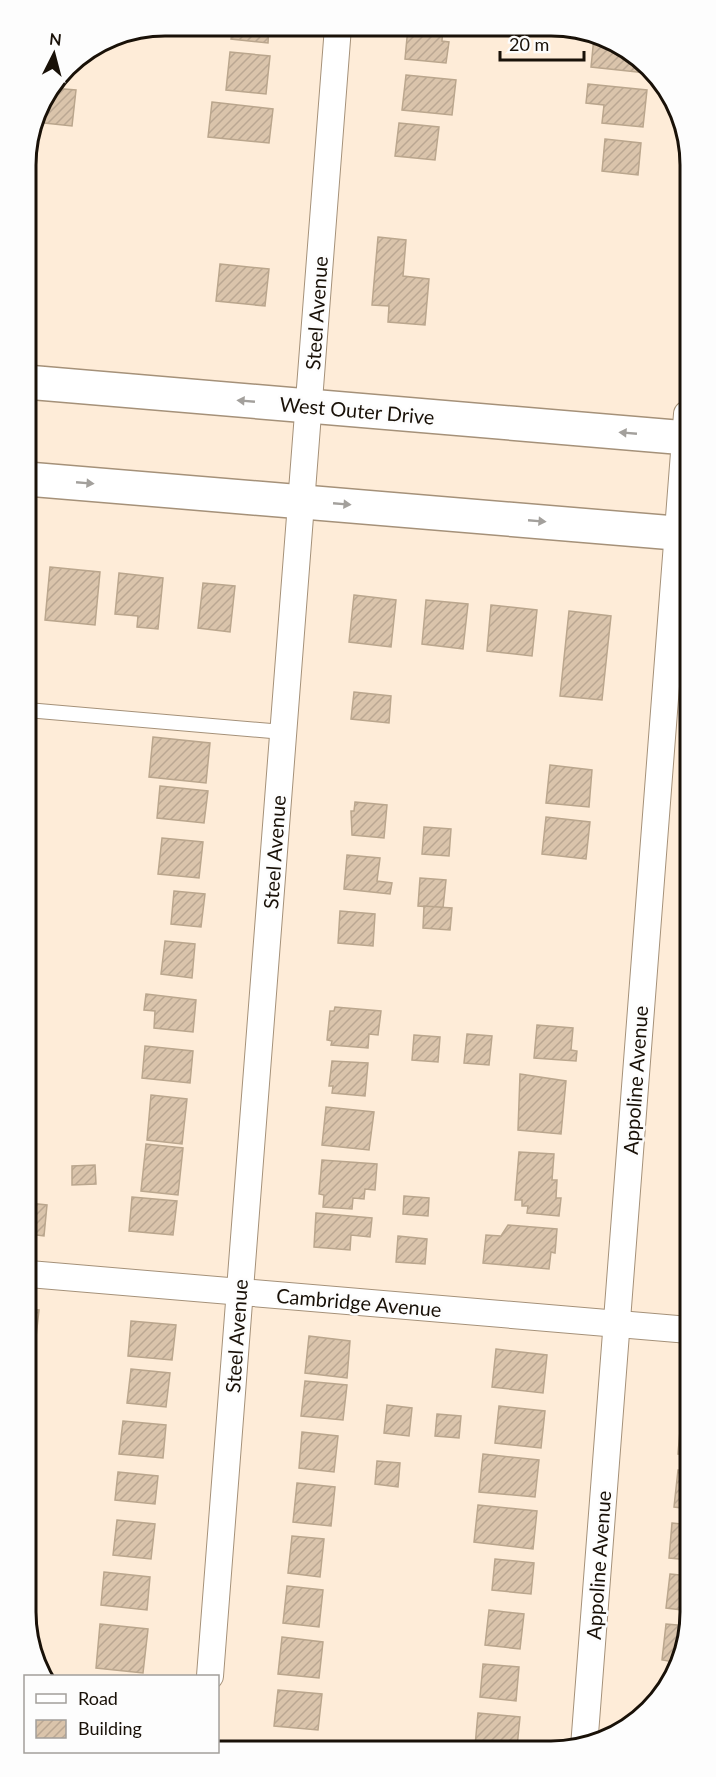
<svg xmlns="http://www.w3.org/2000/svg" width="716" height="1777" font-family="Lato,sans-serif">
<style>
.building{fill:url(#building-hatch);stroke:#baa68d;stroke-width:1.5}
.lines{fill:none;stroke-linecap:round;stroke-linejoin:round}
.service-casing{stroke:#a59179;stroke-width:16}
.minor-casing{stroke:#a59179;stroke-width:28}
.secondary-casing{stroke:#a59179;stroke-width:36}
.service{stroke:#fff;stroke-width:14}
.minor{stroke:#fff;stroke-width:26}
.secondary{stroke:#fff;stroke-width:33}
.oneway{fill:#a3a09c}
.labels{text-anchor:middle;dominant-baseline:central;stroke-width:5;stroke-linejoin:round;paint-order:stroke}
.street-label{font-size:20px;fill:#191108;stroke:#fdfdfd}
.rim{fill:none;stroke:#191108;stroke-width:3}
</style>
<defs>
<pattern id="building-hatch" width="6" height="6" patternUnits="userSpaceOnUse" patternTransform="scale(1.5)"><rect width="6" height="6" fill="#dac4ab"/><path d="M-1 1l2-2M0 6l6-6M5 7l2-2" fill="none" stroke="#baa792"/></pattern>
</defs>
<rect width="100%" height="100%" fill="#feecd8"/>
<g class="building">
<path d="M233,26H269L268,43L231,39Z"/>
<path d="M408,27H443L442,41L449,42L446,63L405,59Z"/>
<path d="M594,37L647,65L646,73L591,67Z"/>
<path d="M230,52L270,56L266,94L226,90Z"/>
<path d="M406,75L456,80L452,115L402,110Z"/>
<path d="M588,84L647,90L643,127L602,123L604,105L586,103Z"/>
<path d="M52,88L76,90L72,126L35,122L40,103Z"/>
<path d="M212,102L273,109L269,143L208,137Z"/>
<path d="M399,123L439,127L435,160L395,156Z"/>
<path d="M605,139L641,143L638,175L602,171Z"/>
<path d="M378,237L406,240L403,276L429,279L425,325L388,322L389,306L372,305Z"/>
<path d="M220,264L269,269L265,306L216,301Z"/>
<path d="M50,567L100,572L95,625L45,620Z"/>
<path d="M119,573L163,578L158,629L137,627L138,616L115,614Z"/>
<path d="M203,583L235,586L230,632L198,628Z"/>
<path d="M354,595L396,600L391,647L349,642Z"/>
<path d="M426,600L468,604L463,649L422,644Z"/>
<path d="M491,605L537,610L532,656L487,651Z"/>
<path d="M569,611L611,616L602,700L560,696Z"/>
<path d="M354,692L391,696L389,723L351,719Z"/>
<path d="M153,737L210,743L206,783L149,777Z"/>
<path d="M550,765L592,770L589,807L546,803Z"/>
<path d="M160,786L208,791L204,823L157,818Z"/>
<path d="M355,802L387,805L384,838L352,835L351,811H354Z"/>
<path d="M546,817L590,822L586,859L542,854Z"/>
<path d="M424,827L451,829L449,856L422,854Z"/>
<path d="M162,838L203,842L199,878L158,874Z"/>
<path d="M347,855L380,858L377,881L392,883L390,894L344,889Z"/>
<path d="M420,878L446,880L443,908L418,906Z"/>
<path d="M174,891L205,894L201,927L171,924Z"/>
<path d="M424,906L452,908L450,930L423,928Z"/>
<path d="M340,911L375,914L373,946L338,943Z"/>
<path d="M165,941L195,944L192,978L161,974Z"/>
<path d="M146,994L196,1000L193,1032L154,1028L155,1011L144,1010Z"/>
<path d="M335,1007L381,1011L378,1035L369,1034L368,1048L331,1045L332,1041L327,1040L330,1011H334Z"/>
<path d="M537,1025L573,1028L571,1050L577,1051L576,1061L534,1058Z"/>
<path d="M467,1034L492,1036L489,1065L464,1063Z"/>
<path d="M414,1035L440,1037L438,1062L412,1060Z"/>
<path d="M145,1046L193,1051L190,1083L142,1078Z"/>
<path d="M332,1061L368,1063L365,1096L332,1093L333,1086H329Z"/>
<path d="M520,1074L566,1081L561,1134L518,1130Z"/>
<path d="M151,1095L187,1099L182,1144L147,1140Z"/>
<path d="M326,1107L374,1112L369,1150L322,1145Z"/>
<path d="M146,1144L183,1148L178,1195L141,1191Z"/>
<path d="M519,1152L554,1154L552,1180H557L556,1198H561L559,1216L527,1213L528,1206H522V1200H515Z"/>
<path d="M322,1160L377,1164L375,1190L365,1189L364,1199L353,1198L352,1209L323,1207L324,1195L319,1194Z"/>
<path d="M95,1165L96,1184L72,1185V1166Z"/>
<path d="M404,1196L429,1198L428,1216L403,1214Z"/>
<path d="M132,1197L177,1201L173,1235L129,1231Z"/>
<path d="M29,1203L47,1205L44,1236L29,1234Z"/>
<path d="M316,1213L372,1218L370,1237L351,1235L350,1250L314,1247Z"/>
<path d="M508,1225L557,1229L555,1253L551,1252L549,1269L483,1263L486,1235L501,1236Z"/>
<path d="M398,1236L427,1239L425,1264L396,1262Z"/>
<path d="M29,1309L39,1310L36,1337H29Z"/>
<path d="M131,1321L176,1325L172,1360L128,1356Z"/>
<path d="M309,1336L350,1341L347,1378L305,1373Z"/>
<path d="M496,1349L547,1355L543,1393L492,1387Z"/>
<path d="M685,1367H689L690,1402H681Z"/>
<path d="M131,1369L170,1373L166,1407L127,1403Z"/>
<path d="M305,1381L347,1385L343,1420L301,1416Z"/>
<path d="M387,1405L412,1408L409,1436L384,1433Z"/>
<path d="M499,1406L545,1411L541,1448L495,1443Z"/>
<path d="M437,1414L461,1416L459,1438L435,1436Z"/>
<path d="M681,1419L690,1420V1455L678,1454Z"/>
<path d="M123,1421L166,1425L163,1458L119,1454Z"/>
<path d="M302,1432L338,1436L334,1472L299,1468Z"/>
<path d="M483,1454L539,1460L535,1497L479,1492Z"/>
<path d="M377,1461L400,1463L398,1487L375,1484Z"/>
<path d="M678,1470L690,1471V1509L674,1507Z"/>
<path d="M118,1472L158,1476L155,1504L115,1500Z"/>
<path d="M297,1483L335,1487L331,1526L293,1522Z"/>
<path d="M478,1505L537,1511L533,1549L474,1542Z"/>
<path d="M117,1520L155,1524L151,1559L113,1555Z"/>
<path d="M672,1523L690,1525V1560L669,1558Z"/>
<path d="M292,1536L324,1539L320,1577L288,1573Z"/>
<path d="M495,1559L534,1563L531,1594L492,1590Z"/>
<path d="M104,1572L150,1577L147,1610L101,1605Z"/>
<path d="M670,1574L690,1576V1611L666,1608Z"/>
<path d="M287,1586L323,1590L319,1627L283,1623Z"/>
<path d="M489,1610L524,1614L520,1649L485,1645Z"/>
<path d="M100,1624L148,1629L143,1673L96,1668Z"/>
<path d="M666,1624L688,1626L674,1662L662,1660Z"/>
<path d="M282,1637L323,1642L319,1678L278,1674Z"/>
<path d="M483,1664L519,1667L516,1701L480,1697Z"/>
<path d="M278,1690L322,1694L318,1730L274,1726Z"/>
<path d="M478,1713L520,1717L517,1747L475,1746Z"/>
<path d="M273,1742L315,1746V1748H273Z"/>
</g>
<g class="lines">
<g class="service-casing">
<path id="service" d="M27,710L283,732"/>
</g>
<g class="minor-casing">
<g id="minor">
<path d="M29,1274L689,1330"/>
<path d="M210,1676L338,27"/>
<path d="M584,1747L687,414"/>
</g>
</g>
<g class="secondary-casing">
<g id="secondary">
<path d="M26,382L687,438"/>
<path d="M27,479L687,534"/>
</g>
</g>
<use href="#service" class="service"/>
<use href="#minor" class="minor"/>
<use href="#secondary" class="secondary"/>
</g>
<defs><path id="oneway-solid" d="M-6-.8H1V-3.2L6.5 0L1 3.2V.8H-6Z" transform="scale(1.5)"/></defs>
<g class="oneway">
<use href="#oneway-solid" transform="translate(246 401) rotate(-175)"/>
<use href="#oneway-solid" transform="translate(628 433) rotate(-175)"/>
<use href="#oneway-solid" transform="translate(85 483) rotate(5)"/>
<use href="#oneway-solid" transform="translate(342 504) rotate(5)"/>
<use href="#oneway-solid" transform="translate(537 521) rotate(5)"/>
</g>
<g class="labels">
<g class="street-label">
<text transform="translate(316 313) rotate(-86)">Steel Avenue</text>
<text transform="translate(357 410) rotate(5)">West Outer Drive</text>
<text transform="translate(274 852) rotate(-86)">Steel Avenue</text>
<text transform="translate(635 1080) rotate(-86)">Appoline Avenue</text>
<text transform="translate(359 1302) rotate(5)">Cambridge Avenue</text>
<text transform="translate(236 1336) rotate(-86)">Steel Avenue</text>
<text transform="translate(598 1565) rotate(-86)">Appoline Avenue</text>
</g>
</g>
<path d="M0 0H716V1777H0ZM165 36H551A129 129 0 0 1 680 165V1612A129 129 0 0 1 551 1741H165A129 129 0 0 1 36 1612V165A129 129 0 0 1 165 36Z" fill="#fdfdfd" fill-rule="evenodd"/>
<path class="rim" d="M165 36H551A129 129 0 0 1 680 165V1612A129 129 0 0 1 551 1741H165A129 129 0 0 1 36 1612V165A129 129 0 0 1 165 36Z"/>
<rect x="24" y="1675" width="195" height="78" fill="#fdfdfd" stroke="#a29f9b" stroke-width="1.5"/>
<rect x="36" y="1694" width="30" height="9" fill="#ffffff" stroke="#a29f9b" stroke-width="1.5"/>
<text x="78" y="1705" font-size="18" fill="#191108">Road</text>
<rect x="36" y="1720" width="30" height="18" fill="url(#building-hatch)" stroke="#a29f9b" stroke-width="1.5"/>
<text x="78" y="1735" font-size="18" fill="#191108">Building</text>
<g transform="translate(54 54) rotate(6)" stroke="#fdfdfd" stroke-width="4.5" paint-order="stroke">
<path d="M0-4.5L10 22L0 15L-10 22Z" fill="#191108"/>
<text y="-9" font-size="16" font-weight="bold" text-anchor="middle" fill="#191108">N</text>
</g>
<path d="M500 51v9h84v-9" fill="none" stroke="#191108" stroke-width="3"/>
<text x="509" y="51" font-size="18" fill="#191108" stroke="#fdfdfd" stroke-width="4.5" paint-order="stroke">20 m</text>
</svg>
